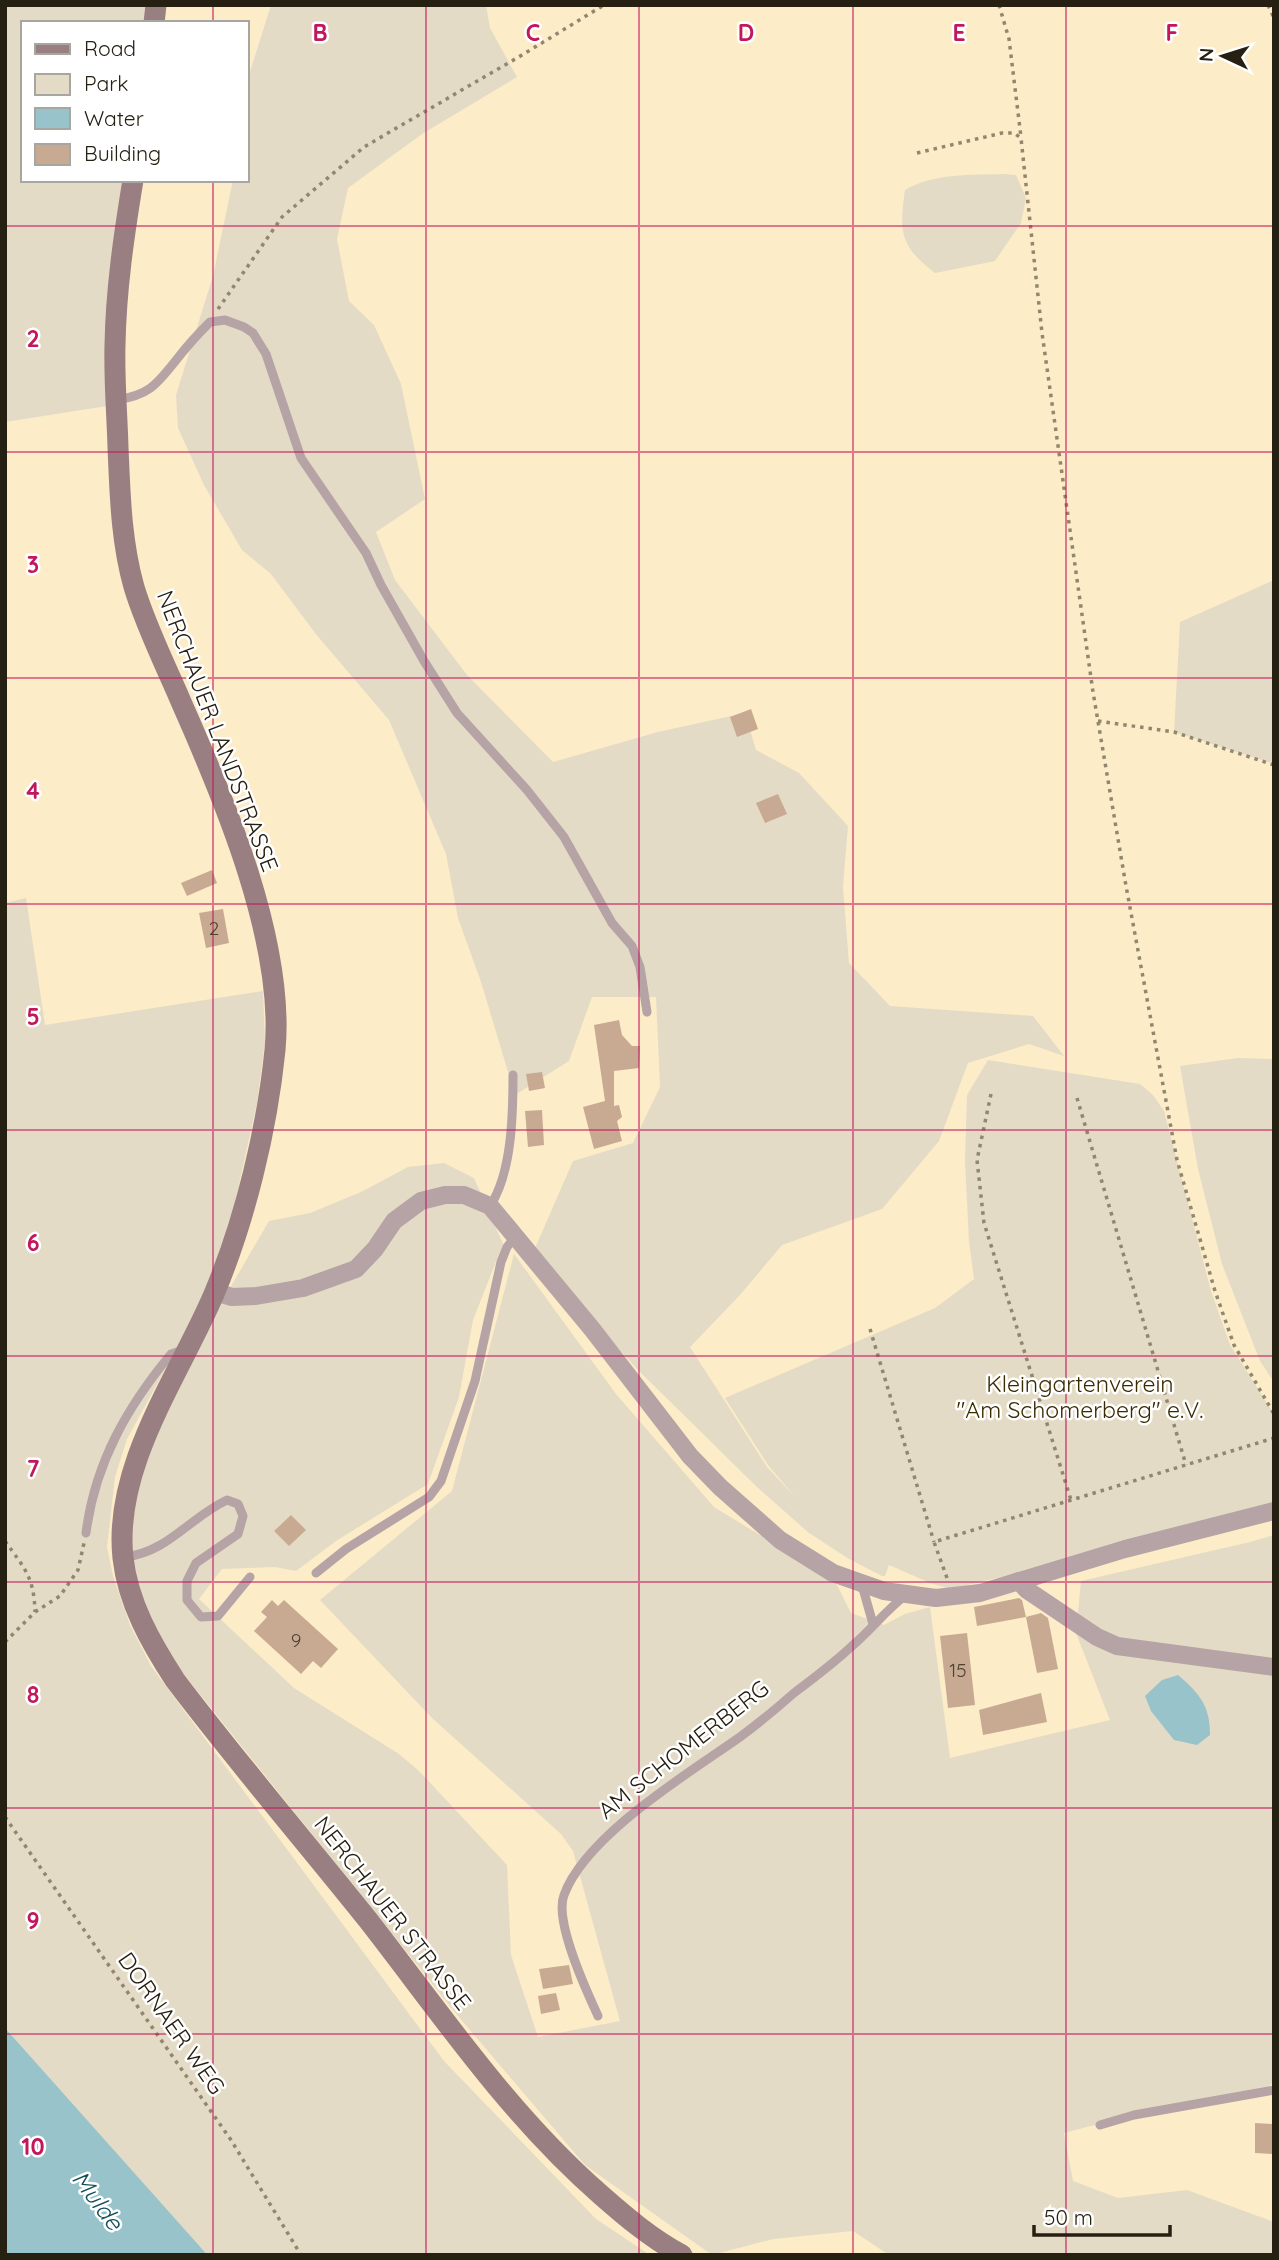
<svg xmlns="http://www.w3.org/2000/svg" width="1279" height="2260" font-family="Quicksand,sans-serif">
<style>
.green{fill:#e4dbc6}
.water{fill:#98c3cb}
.building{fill:#c8aa93}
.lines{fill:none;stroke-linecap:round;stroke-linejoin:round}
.path{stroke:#91866e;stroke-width:3.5;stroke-dasharray:3.5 5;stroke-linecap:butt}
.lane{stroke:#b6a3a5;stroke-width:9}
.street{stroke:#b6a3a5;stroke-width:18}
.secondary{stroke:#9a7f82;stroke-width:21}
.grid{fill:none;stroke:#c2185b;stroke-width:2;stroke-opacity:0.55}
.labels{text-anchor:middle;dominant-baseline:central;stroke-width:5;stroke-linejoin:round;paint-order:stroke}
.number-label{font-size:19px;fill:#4e4233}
.street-label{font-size:23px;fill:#262013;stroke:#fff}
.park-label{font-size:23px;fill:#3a2a00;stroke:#fff}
.water-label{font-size:24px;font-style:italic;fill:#14515a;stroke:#fff}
.grid-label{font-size:23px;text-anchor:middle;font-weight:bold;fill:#c2185b;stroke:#fff;stroke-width:5;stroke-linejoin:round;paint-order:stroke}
</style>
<rect width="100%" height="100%" fill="#fcecc8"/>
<g class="green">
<path d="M5,5H148L146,23H23V180H123L107,406L5,422Z"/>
<path d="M271,5H486L490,28L517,77L422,134L348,188L337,239L349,301L374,325L401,384L425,499L376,532L395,580L467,675L553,762L658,732L745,713L756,750L799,773L848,826L843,887L849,963L890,1006L1033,1016L1064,1056L1029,1044L968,1063L939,1141L882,1209L782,1245L740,1295L690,1347L767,1467L795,1497L768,1465L725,1398L935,1308L974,1279L969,1242L965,1161L967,1095L988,1060L1140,1084L1153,1095L1164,1111L1211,1291L1230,1345L1274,1414V1504L1035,1569L951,1589L930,1583L889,1565L885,1576H882L849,1559L809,1533L758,1488L639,1371L532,1255L573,1161L633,1143L660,1087L656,997H592L569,1061L515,1095L481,982L458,918L446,854L389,720L315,633L271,574L242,550L204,485L178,428L176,395L213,276L233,180H247V94L250,72Z"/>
<path d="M1004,174L1016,175L1026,198L1021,223L995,261L935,273C900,246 899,233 905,190C934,173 971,175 1004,174Z"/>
<path d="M1274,580V764L1174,732L1180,622Z"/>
<path d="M26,898L45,1025L263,991L265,1042L257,1103L234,1207L215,1264L195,1315L127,1439L115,1477L107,1547L113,1576L130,1625L151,1666L444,2061L596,2219L650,2255H207L5,2028V903Z"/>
<path d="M1238,1058L1274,1059V1382L1260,1361L1222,1264L1198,1169L1180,1066Z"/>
<path d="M444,1163L474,1178L503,1244L473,1320L459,1397L428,1484L336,1541L296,1571L275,1567L222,1569L199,1599L294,1688L399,1754L419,1771L507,1865L511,1955L538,2037L620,2021L573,1851L561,1834L432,1718L320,1600L452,1491L514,1254L616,1394L714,1507L835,1581L851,1613L884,1625L905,1614L930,1607L950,1758L1110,1720L1076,1633L1081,1581L1250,1542L1274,1535V2081L1269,2086L1179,2103L1064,2133L1073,2181L1118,2198L1187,2190L1274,2222V2255H889L853,2231L773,2239L712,2255L585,2165L458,2016L162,1647L143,1608L131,1567V1487L173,1386L269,1221L310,1213L361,1192L408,1167Z"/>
</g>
<g class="water">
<path d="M1178,1675C1200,1694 1210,1706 1210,1735L1197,1745L1174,1740L1151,1711L1145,1696L1162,1680Z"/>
<path d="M5,2028L203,2250L207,2255H5Z"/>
</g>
<g class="building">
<path d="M751,709L758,729L737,737L730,717Z"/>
<path d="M778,794L787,814L765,823L756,803Z"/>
<path d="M212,870L217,883L187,896L181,883Z"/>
<path d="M223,909L229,943L206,948L199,913Z"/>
<path d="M619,1020L622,1035L632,1046H640L639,1068L614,1071V1106L619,1105L622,1117L617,1121L622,1141L594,1149L583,1107L605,1101L594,1025Z"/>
<path d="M542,1072L545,1088L529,1091L526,1074Z"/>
<path d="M542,1110L544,1145L528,1147L525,1111Z"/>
<path d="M291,1515L306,1530L289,1546L274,1531Z"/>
<path d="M1019,1598L1022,1600L1026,1617L977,1626L974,1607Z"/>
<path d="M272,1600L278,1606L284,1600L338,1649L321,1668L313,1661L301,1674L254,1631L267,1617L261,1612Z"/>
<path d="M1041,1613L1048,1618L1058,1669L1037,1673L1026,1617Z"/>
<path d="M967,1633L975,1705L948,1708L940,1636Z"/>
<path d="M1041,1693L1047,1722L983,1735L979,1710Z"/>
<path d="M569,1965L573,1984L543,1989L539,1969Z"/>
<path d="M556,1993L560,2010L541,2014L538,1996Z"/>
<path d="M1255,2123L1274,2124V2154L1255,2153Z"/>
</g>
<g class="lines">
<g class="path">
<path d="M999,5L1009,39L1021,137"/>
<path d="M1268,5L1274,18"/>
<path d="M917,153L1002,133H1014L1021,138L1042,333L1093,692L1126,886L1177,1160L1215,1291L1234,1345L1274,1414"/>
<path d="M218,309L282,217L364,147L522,55L604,5"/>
<path d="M1098,721L1174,732L1274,765"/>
<path d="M991,1094L977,1160L984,1223L1071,1500"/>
<path d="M1077,1098L1186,1465"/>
<path d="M870,1329L934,1542"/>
<path d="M5,1541C25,1569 34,1577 35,1612"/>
<path d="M947,1578L934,1542L1274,1438"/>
<path d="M5,1642L35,1612L60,1596L78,1570L84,1543"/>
<path d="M5,1817L231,2140L301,2255"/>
</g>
<g class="lane">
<path d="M116,400C150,395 157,384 177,359C187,346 198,334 210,322L225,320L244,327L253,333L266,354L301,458L366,553L381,585L424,661L457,713L527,790L564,837L612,923L632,946L640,967L647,1012"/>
<path d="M490,1206C512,1173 513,1114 513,1075"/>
<path d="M86,1533C95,1463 127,1407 171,1354L183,1350"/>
<path d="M125,1557C168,1552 189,1518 227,1500L238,1504L243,1516L238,1534L196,1563L187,1581V1600L201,1617L218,1616L250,1577"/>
<path d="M316,1573L346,1549L429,1497L441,1481L475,1381L501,1262L507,1247L515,1237"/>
<path d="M862,1585L873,1624"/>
<path d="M598,2016C586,1990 554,1921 564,1895C586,1835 689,1773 740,1737C759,1723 777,1708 794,1693C814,1678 834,1663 852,1646C871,1630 886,1610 906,1595"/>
<path d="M1100,2125L1134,2115L1274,2090"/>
</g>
<g class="street">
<path d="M215,1292L232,1297L256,1296L303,1288L356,1269L375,1249L394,1221L421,1201L445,1195H464L490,1206L592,1329L690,1456L720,1487L780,1540L833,1573L884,1591L936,1598L980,1593L1125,1549L1274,1511"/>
<path d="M1019,1581L1027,1590L1097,1637L1117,1646L1274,1667"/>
</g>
<g class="secondary">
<path d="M154,23L156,5"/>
<path d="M133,180C124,235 116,289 115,345C114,379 117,413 118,447C120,494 121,541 134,587C146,627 166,666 182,704C225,801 285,943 275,1050C267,1130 245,1220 214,1294C179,1376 113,1466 123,1558C128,1603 151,1643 175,1680C237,1762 304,1840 368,1920C442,2015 510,2116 601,2195C626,2217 652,2239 682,2255"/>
</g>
</g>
<path class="grid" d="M213,5V23M426,5V2255M639,5V2255M853,5V2255M1066,5V2255M213,180V2255M5,226H1274M5,452H1274M5,678H1274M5,904H1274M5,1130H1274M5,1356H1274M5,1582H1274M5,1808H1274M5,2034H1274"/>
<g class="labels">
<g class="number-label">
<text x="214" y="928">2</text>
<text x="296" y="1640">9</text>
<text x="958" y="1670">15</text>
</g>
<g class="street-label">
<text transform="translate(218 731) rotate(69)">NERCHAUER LANDSTRASSE</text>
<text transform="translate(683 1749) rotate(-38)">AM SCHOMERBERG</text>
<text transform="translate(393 1913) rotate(52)">NERCHAUER STRASSE</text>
<text transform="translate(172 2023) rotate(55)">DORNAER WEG</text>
</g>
<g class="park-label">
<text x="1080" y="1383">Kleingartenverein<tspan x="1080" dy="26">"Am Schomerberg" e.V.</tspan></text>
</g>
<g class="water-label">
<text transform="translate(98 2200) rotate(53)">Mulde</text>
</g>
</g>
<g class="grid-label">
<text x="320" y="41">B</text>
<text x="533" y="41">C</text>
<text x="746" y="41">D</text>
<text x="959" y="41">E</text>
<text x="1172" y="41">F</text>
<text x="33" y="347">2</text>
<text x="33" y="573">3</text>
<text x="33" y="799">4</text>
<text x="33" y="1025">5</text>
<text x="33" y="1251">6</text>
<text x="33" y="1477">7</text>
<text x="33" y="1703">8</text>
<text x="33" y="1929">9</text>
<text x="33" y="2155">10</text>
</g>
<rect width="1279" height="2260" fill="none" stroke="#262013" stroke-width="14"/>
<rect x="21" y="21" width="228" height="161" fill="#ffffff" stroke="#a8a6a1" stroke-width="2"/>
<rect x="35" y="44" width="35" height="10" fill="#9a7f82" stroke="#a8a6a1" stroke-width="2"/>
<text x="84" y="56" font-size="21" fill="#262013">Road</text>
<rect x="35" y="74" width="35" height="21" fill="#e4dbc6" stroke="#a8a6a1" stroke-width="2"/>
<text x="84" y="91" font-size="21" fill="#262013">Park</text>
<rect x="35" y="108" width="35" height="21" fill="#98c3cb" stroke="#a8a6a1" stroke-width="2"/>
<text x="84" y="126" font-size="21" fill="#262013">Water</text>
<rect x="35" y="144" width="35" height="21" fill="#c8aa93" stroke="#a8a6a1" stroke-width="2"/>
<text x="84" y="161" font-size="21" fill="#262013">Building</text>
<g transform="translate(1223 56) rotate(274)" stroke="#ffffff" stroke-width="5" paint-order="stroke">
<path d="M0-5L12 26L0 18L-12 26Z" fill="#262013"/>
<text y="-10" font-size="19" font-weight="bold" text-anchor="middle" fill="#262013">N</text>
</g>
<path d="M1034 2225v10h136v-10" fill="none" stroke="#262013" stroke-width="3.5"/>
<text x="1044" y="2225" font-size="21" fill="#262013" stroke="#ffffff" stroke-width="5" paint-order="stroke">50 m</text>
</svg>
